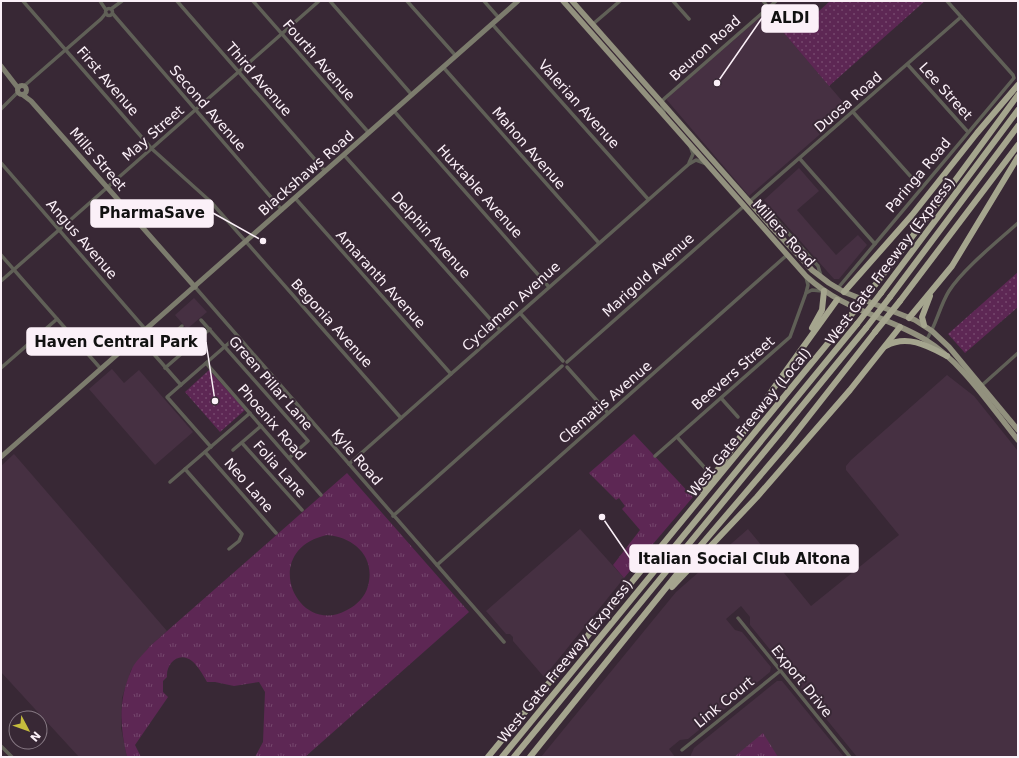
<svg xmlns="http://www.w3.org/2000/svg" width="1019" height="758" font-family="'DejaVu Sans',sans-serif">
<style>
.built{fill:#463042}
.grass{fill:url(#grass-tufts);fill-rule:evenodd}
.park{fill:url(#park-dots)}
.lines{fill:none;stroke-linecap:round;stroke-linejoin:round}
.street{stroke:#606057;stroke-width:3.5}
.secondary{stroke:#7c7c6d;stroke-width:5}
.primary{stroke:#92917e;stroke-width:5.5}
.highway{stroke:#a5a58e;stroke-width:6}
.highway-bridge{stroke:#a5a58e;stroke-width:6}
.labels{text-anchor:middle;dominant-baseline:central;stroke-width:4;stroke-linejoin:round;paint-order:stroke}
.street-label{font-size:14px;fill:#fbf0f8;stroke:#382835}
.leader{fill:none;stroke:#fbf0f8;stroke-width:1.5}
.callout-dot{fill:#fbf0f8;stroke:#382835;stroke-width:1.5}
.callout{fill:#fbf0f8;stroke:#fbf0f8;stroke-width:1.5}
.callout-label{font-size:15px;text-anchor:middle;font-weight:bold;fill:#111}
</style>
<defs>
<pattern id="grass-tufts" width="24" height="20" patternUnits="userSpaceOnUse"><rect width="24" height="20" fill="#5d2754"/><path d="M3 7l-1-3M5 7V3M7 7l1-3M15 17l-1-3M17 17v-4M19 17l1-3" fill="none" stroke="#75476d"/></pattern>
<pattern id="park-dots" width="8" height="8" patternUnits="userSpaceOnUse"><rect width="8" height="8" fill="#5d2754"/><path d="M2 2h.1M6 6h.1" fill="none" stroke="#75476d" stroke-width="1.8" stroke-linecap="round"/></pattern>
</defs>
<rect width="100%" height="100%" fill="#382835"/>
<g class="built">
<path d="M766,12L849,109L749,196L666,99Z"/>
<path d="M799,168L819,191L797,210L836,255L858,235L867,245L839,279H834L764,200Z"/>
<path d="M194,298L207,312L187,329L175,315Z"/>
<path d="M112,369L124,383L139,370L193,432L155,465L89,389Z"/>
<path d="M947,375L974,396L1018,451V757H857L750,625V617L741,606L726,619L735,630L742,632L771,667L770,672L688,739L680,740L669,749L675,757H541L676,592L748,529L811,606L899,535L846,470V466L851,460Z"/>
<path d="M14,454L167,631L150,646L131,670L122,698L121,728L127,757H79L1,672V466Z"/>
<path d="M580,529L624,578L544,677L513,641V637L510,634H506L486,611Z"/>
<path d="M777,681H782L844,757H690L694,748Z"/>
</g>
<g class="grass">
<path d="M634,434L693,497L624,578L613,565L640,530L622,509L625,506L619,498L616,500L589,473Z"/>
<path d="M347,473L469,612L305,757H255L263,742L265,692L259,682L234,686L215,682H207C203,675 198,666 192,661C179,651 166,663 167,677L163,681V692L168,697L135,745L141,757H127C120,727 118,701 131,671C134,662 144,654 150,646ZM327,535C353,537 376,556 368,586C365,597 357,605 347,610C297,638 258,550 327,535Z"/>
<path d="M763,733L778,757H734Z"/>
</g>
<g class="park">
<path d="M830,1H925L829,86L766,12L775,5L797,31Z"/>
<path d="M1018,272V307L965,353L948,334Z"/>
<path d="M209,370L245,410L220,432L185,392Z"/>
</g>
<g class="lines">
<g class="street">
<path d="M23,1L152,149L211,202L401,418"/>
<path d="M100,1L106,10"/>
<path d="M177,1L325,171"/>
<path d="M253,1L369,133"/>
<path d="M330,1L412,95"/>
<path d="M407,1L456,56"/>
<path d="M484,1L499,18"/>
<path d="M673,1L689,19"/>
<path d="M763,1L768,7"/>
<circle cx="109" cy="12" r="3.5"/>
<path d="M111,9L122,1"/>
<path d="M113,14L282,210"/>
<path d="M492,24L648,199"/>
<path d="M593,24L620,1"/>
<path d="M908,65L968,132"/>
<path d="M443,67L599,243"/>
<path d="M24,86L101,19L106,13"/>
<path d="M1,109L18,92"/>
<path d="M394,111L549,287"/>
<path d="M853,112L921,188"/>
<path d="M664,113L661,102L665,98L776,1"/>
<path d="M344,155L500,330"/>
<path d="M800,159L875,244"/>
<path d="M1,163L146,330"/>
<path d="M689,163L693,154L690,146"/>
<path d="M295,198L451,374"/>
<path d="M749,202L961,17"/>
<path d="M759,212L771,214L818,266L821,276"/>
<path d="M1,255L101,369"/>
<path d="M1,281L319,1"/>
<path d="M195,287L504,642"/>
<path d="M838,288L1014,78L1013,75L947,1"/>
<path d="M806,293L812,290L822,291"/>
<path d="M520,313L563,361"/>
<path d="M201,320L308,441L289,458"/>
<path d="M925,342C936,327 939,307 949,291C963,269 998,241 1018,223"/>
<path d="M567,362L744,206"/>
<path d="M206,363L321,495"/>
<path d="M567,367L608,413"/>
<path d="M1,368L57,319"/>
<path d="M165,368L210,329"/>
<path d="M181,385L152,352L182,326"/>
<path d="M980,387L1018,353"/>
<path d="M721,398L738,417"/>
<path d="M677,437L705,468"/>
<path d="M242,443L302,510"/>
<path d="M211,447L167,397L237,336"/>
<path d="M233,450L261,426"/>
<path d="M205,452L276,533"/>
<path d="M655,456L790,337L806,293L808,285L806,277"/>
<path d="M349,464L689,164L696,160L704,163"/>
<path d="M185,469L242,534L239,541L229,549"/>
<path d="M170,482L250,413"/>
<path d="M393,516L562,366"/>
<path d="M437,565L787,255"/>
<path d="M738,618L850,757"/>
<path d="M1,746L12,757"/>
<path d="M682,750L780,671"/>
</g>
<g class="secondary">
<path d="M1,66L18,88"/>
<circle cx="22" cy="90" r="4.5"/>
<path d="M23,95L31,101L195,287"/>
<path d="M1,457L518,1"/>
</g>
<g class="primary">
<path d="M563,1L806,276C844,311 884,315 926,340C962,362 991,407 1018,440"/>
<path d="M572,1L769,224L812,270L829,283L844,292L915,320L932,331L949,347L1018,430"/>
</g>
<g class="highway">
<path d="M872,289L951,186L1018,95"/>
<path d="M844,292L912,215L977,133L1018,85"/>
<path d="M881,293L1018,110"/>
<path d="M890,297L1018,126"/>
<path d="M900,301L1018,145"/>
<path d="M909,318L952,266L1018,157"/>
<path d="M924,325L922,317L930,296"/>
<path d="M812,328L822,310L824,291"/>
<path d="M886,346C907,334 928,346 947,356"/>
<path d="M703,491L780,379L837,300"/>
<path d="M672,587L757,497L850,390L900,327"/>
<path d="M488,757L847,320"/>
<path d="M502,757L857,324"/>
<path d="M514,757L866,328"/>
<path d="M530,757L690,558L787,444L875,332"/>
</g>
<g class="highway-bridge">
<path d="M847,320L872,289"/>
<path d="M857,324L881,293"/>
<path d="M866,328L890,297"/>
<path d="M875,332L900,301"/>
</g>
</g>
<g class="labels">
<g class="street-label">
<text transform="translate(705 48) rotate(-42)">Beuron Road</text>
<text transform="translate(319 60) rotate(49)">Fourth Avenue</text>
<text transform="translate(259 79) rotate(49)">Third Avenue</text>
<text transform="translate(108 81) rotate(49)">First Avenue</text>
<text transform="translate(946 91) rotate(48)">Lee Street</text>
<text transform="translate(848 102) rotate(-41)">Duosa Road</text>
<text transform="translate(579 104) rotate(48)">Valerian Avenue</text>
<text transform="translate(208 108) rotate(49)">Second Avenue</text>
<text transform="translate(153 133) rotate(-41)">May Street</text>
<text transform="translate(529 148) rotate(49)">Mahon Avenue</text>
<text transform="translate(98 159) rotate(49)">Mills Street</text>
<text transform="translate(306 173) rotate(-41)">Blackshaws Road</text>
<text transform="translate(918 175) rotate(-50)">Paringa Road</text>
<text transform="translate(480 191) rotate(48)">Huxtable Avenue</text>
<text transform="translate(784 233) rotate(48)">Millers Road</text>
<text transform="translate(431 235) rotate(48)">Delphin Avenue</text>
<text transform="translate(82 239) rotate(49)">Angus Avenue</text>
<text transform="translate(890 261) rotate(-53)">West Gate Freeway (Express)</text>
<text transform="translate(648 275) rotate(-42)">Marigold Avenue</text>
<text transform="translate(381 279) rotate(48)">Amaranth Avenue</text>
<text transform="translate(511 306) rotate(-42)">Cyclamen Avenue</text>
<text transform="translate(332 323) rotate(48)">Begonia Avenue</text>
<text transform="translate(733 373) rotate(-41)">Beevers Street</text>
<text transform="translate(271 383) rotate(49)">Green Pillar Lane</text>
<text transform="translate(605 402) rotate(-41)">Clematis Avenue</text>
<text transform="translate(272 422) rotate(49)">Phoenix Road</text>
<text transform="translate(749 422) rotate(-51)">West Gate Freeway (Local)</text>
<text transform="translate(357 457) rotate(49)">Kyle Road</text>
<text transform="translate(280 469) rotate(48)">Folia Lane</text>
<text transform="translate(249 485) rotate(49)">Neo Lane</text>
<text transform="translate(565 661) rotate(-51)">West Gate Freeway (Express)</text>
<text transform="translate(802 681) rotate(51)">Export Drive</text>
<text transform="translate(724 702) rotate(-39)">Link Court</text>
</g>
</g>
<path class="leader" d="M717 83L762 18M263 241L213 213M215 401L206 342M602 517L630 558"/>
<g class="callout-dot">
<circle cx="717" cy="83" r="4"/>
<circle cx="263" cy="241" r="4"/>
<circle cx="215" cy="401" r="4"/>
<circle cx="602" cy="517" r="4"/>
</g>
<g class="callout">
<rect x="762" y="5" width="56" height="27" rx="4"/>
<rect x="91" y="200" width="122" height="27" rx="4"/>
<rect x="27" y="328" width="179" height="27" rx="4"/>
<rect x="630" y="545" width="228" height="27" rx="4"/>
</g>
<g class="callout-label">
<text x="790" y="23">ALDI</text>
<text x="152" y="218">PharmaSave</text>
<text x="116" y="347">Haven Central Park</text>
<text x="744" y="564">Italian Social Club Altona</text>
</g>
<rect width="1019" height="758" fill="none" stroke="#fbf0f8" stroke-width="4"/>
<g transform="translate(28 730) rotate(131)"><circle r="19" fill="#382835" stroke="#867883"/>
<path d="M0-3L7 15L0 10L-7 15Z" fill="#c5bc3d"/>
<text y="-6" font-size="11" font-weight="bold" text-anchor="middle" fill="#fbf0f8">N</text>
</g>
</svg>
